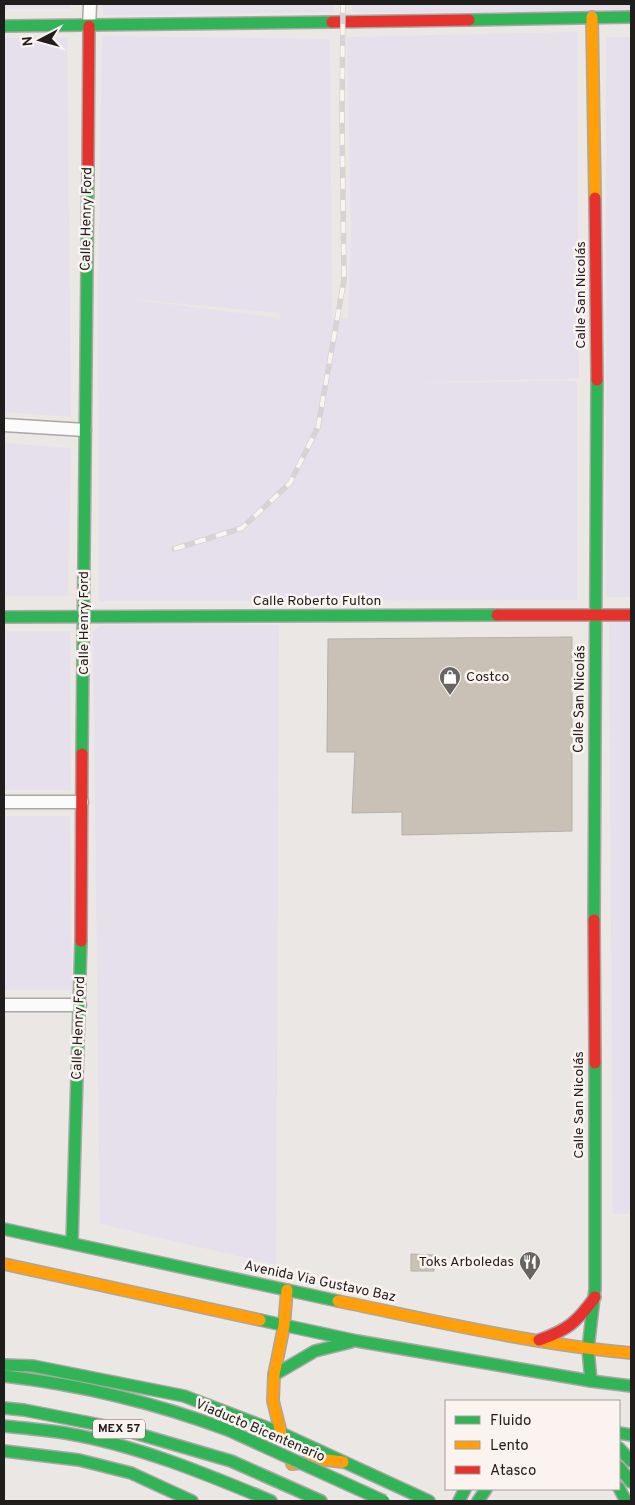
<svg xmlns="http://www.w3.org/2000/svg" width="635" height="1505" font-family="Overpass,sans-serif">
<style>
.industrial{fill:#e5e0eb;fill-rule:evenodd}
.building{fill:#cac1b6;stroke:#b1afad}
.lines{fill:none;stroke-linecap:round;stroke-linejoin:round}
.street-casing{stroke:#a9a6a5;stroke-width:15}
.fast-casing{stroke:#a9a6a5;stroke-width:14}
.slow-casing{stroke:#a9a6a5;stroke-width:14}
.jam-casing{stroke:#a9a6a5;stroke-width:14}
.street{stroke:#fcfbfb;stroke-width:12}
.fast{stroke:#30b455;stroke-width:11}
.slow{stroke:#ff9f0a;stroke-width:11}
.jam{stroke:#e5322d;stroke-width:11}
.rail-casing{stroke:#d5d3d3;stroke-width:5.5}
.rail{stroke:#fbf3f0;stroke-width:4;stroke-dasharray:11;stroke-linecap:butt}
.fast-bridge-casing{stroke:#a9a6a5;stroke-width:14;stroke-linecap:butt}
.fast-bridge{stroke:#30b455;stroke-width:11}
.labels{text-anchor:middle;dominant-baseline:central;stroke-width:5;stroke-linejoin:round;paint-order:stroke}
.shield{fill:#fbf3f0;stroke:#625d5c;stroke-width:1}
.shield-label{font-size:12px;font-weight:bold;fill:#201d1d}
.street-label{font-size:14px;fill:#201d1d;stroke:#fbf3f0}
.poi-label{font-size:14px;fill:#201d1d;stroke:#fbf3f0;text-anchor:start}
</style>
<rect width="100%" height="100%" fill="#ebe7e5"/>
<g class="industrial">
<rect x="4" y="4" width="66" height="5"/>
<path d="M103,4H334V12L103,15Z"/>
<path d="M352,4H631V13L352,12Z"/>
<path d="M577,32L579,378L397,383L577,381V600L99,601L98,295L102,36L330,39L332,317L348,319L351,233L347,37ZM121,298L281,313L280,318Z"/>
<rect x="606" y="37" width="25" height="560"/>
<path d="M4,38H67L71,417L4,412Z"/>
<path d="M4,443L71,448L68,596H4Z"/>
<path d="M609,622H631V1214H613Z"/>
<path d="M101,625H279L276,1265L100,1224L93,632Z"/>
<path d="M4,631H70L71,790H4Z"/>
<path d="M4,816H70L72,990H4Z"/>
</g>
<g class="building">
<path d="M572,637V831L402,835V812L352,813L355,752H327L328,639Z"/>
<path d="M411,1254L434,1255V1271H411Z"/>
</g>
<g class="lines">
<g class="street-casing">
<g id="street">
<path d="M89,26L90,4"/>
<path d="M4,425L85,430"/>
<path d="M4,802H82"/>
<path d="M4,1005H80"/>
</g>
</g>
<g class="fast-casing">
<g id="fast">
<path d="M469,20L631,17"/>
<path d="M4,26L332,22"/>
<path d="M4,617L497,615"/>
<path d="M82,754L88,166"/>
<path d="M594,920L597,380"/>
<path d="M4,1229L338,1301"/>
<path d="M72,1243L81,941"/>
<path d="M260,1320L357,1341L591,1381L631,1386"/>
<path d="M4,1365L33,1366L184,1396L281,1433L429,1501"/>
<path d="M274,1375L315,1351L351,1342"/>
<path d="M4,1376C83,1385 153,1402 228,1430"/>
<path d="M591,1381L588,1349L595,1289V1063"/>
<path d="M4,1408L24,1410L121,1429L231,1461L321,1501"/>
<path d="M4,1426C24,1428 45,1430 65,1433C136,1445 204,1473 271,1501"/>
<path d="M619,1433L631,1435"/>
<path d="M619,1448L631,1461"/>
<path d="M4,1451L79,1460L131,1473L192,1501"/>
<path d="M619,1467L631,1482"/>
<path d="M619,1488L626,1501"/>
<path d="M459,1501L465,1489"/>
<path d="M478,1501L486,1489"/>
</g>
</g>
<g class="slow-casing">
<g id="slow">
<path d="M592,17L595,198"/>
<path d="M4,1264L260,1320"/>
<path d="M338,1301C435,1321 532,1344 631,1353"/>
<path d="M281,1433L273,1401L274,1375L284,1326L287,1290"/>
<path d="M292,1464L326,1460L343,1462"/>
</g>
</g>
<g class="jam-casing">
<g id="jam">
<path d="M332,22L469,20"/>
<path d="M88,166L89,26"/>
<path d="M595,198L597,380"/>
<path d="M497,615H631"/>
<path d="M594,920L595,1063"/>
<path d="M81,941L82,754"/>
<path d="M539,1340C568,1330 577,1322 595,1297"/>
</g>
</g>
<use href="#street" class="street"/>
<use href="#fast" class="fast"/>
<use href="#slow" class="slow"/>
<use href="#jam" class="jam"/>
<g class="rail-casing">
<path id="rail" d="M174,549L242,528L290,483L318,427L344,280L342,118L343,4"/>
</g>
<use href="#rail" class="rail"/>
<g class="fast-bridge-casing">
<path id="fast-bridge" d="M228,1430L384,1501"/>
</g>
<use href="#fast-bridge" class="fast-bridge"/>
</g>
<defs>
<g id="shop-pin" transform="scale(1.125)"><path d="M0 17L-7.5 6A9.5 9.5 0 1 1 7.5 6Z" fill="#676463" stroke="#fbf3f0"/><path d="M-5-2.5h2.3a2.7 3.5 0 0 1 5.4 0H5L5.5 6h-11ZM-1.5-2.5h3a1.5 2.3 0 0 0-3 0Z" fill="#fff"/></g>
<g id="restaurant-pin" transform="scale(1.125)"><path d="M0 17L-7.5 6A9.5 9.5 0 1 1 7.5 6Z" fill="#676463" stroke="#fbf3f0"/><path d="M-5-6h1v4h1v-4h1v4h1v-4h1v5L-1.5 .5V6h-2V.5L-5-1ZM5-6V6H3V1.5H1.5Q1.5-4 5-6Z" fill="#fff"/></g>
</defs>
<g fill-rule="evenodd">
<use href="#shop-pin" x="450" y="677"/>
<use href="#restaurant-pin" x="530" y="1262"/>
</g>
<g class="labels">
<rect class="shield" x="93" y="1419.5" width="52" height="19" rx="4"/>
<g class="shield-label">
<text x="119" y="1429">MEX 57</text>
</g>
<g class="street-label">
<text transform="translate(87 219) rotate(-89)">Calle Henry Ford</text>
<text transform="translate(581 295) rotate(-90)">Calle San Nicolás</text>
<text x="317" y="601">Calle Roberto Fulton</text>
<text transform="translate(84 623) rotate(-90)">Calle Henry Ford</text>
<text transform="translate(580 699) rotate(-89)">Calle San Nicolás</text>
<text transform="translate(79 1028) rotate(-88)">Calle Henry Ford</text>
<text transform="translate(579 1105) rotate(-90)">Calle San Nicolás</text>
<text transform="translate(320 1282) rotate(12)">Avenida Via Gustavo Baz</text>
<text transform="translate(260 1431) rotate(23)">Viaducto Bicentenario</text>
</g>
<g class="poi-label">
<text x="466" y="677">Costco</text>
<text x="514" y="1262" text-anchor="end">Toks Arboledas</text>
</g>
</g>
<rect width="635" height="1505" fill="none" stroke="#201d1d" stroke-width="10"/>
<rect x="445" y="1400" width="175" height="90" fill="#fbf3f0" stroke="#a39d9c"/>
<rect x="455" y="1416" width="25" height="8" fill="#30b455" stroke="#a39d9c"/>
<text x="490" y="1425" font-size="15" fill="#201d1d">Fluido</text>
<rect x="455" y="1441" width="25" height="8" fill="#ff9f0a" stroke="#a39d9c"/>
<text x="490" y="1450" font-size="15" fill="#201d1d">Lento</text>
<rect x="455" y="1466" width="25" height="8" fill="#e5322d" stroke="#a39d9c"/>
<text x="490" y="1475" font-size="15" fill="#201d1d">Atasco</text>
<g transform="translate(40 40) rotate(264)" stroke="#fbf3f0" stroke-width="4" paint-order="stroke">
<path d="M0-4L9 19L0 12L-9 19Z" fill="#201d1d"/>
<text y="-8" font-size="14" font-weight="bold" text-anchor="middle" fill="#201d1d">N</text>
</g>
</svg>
